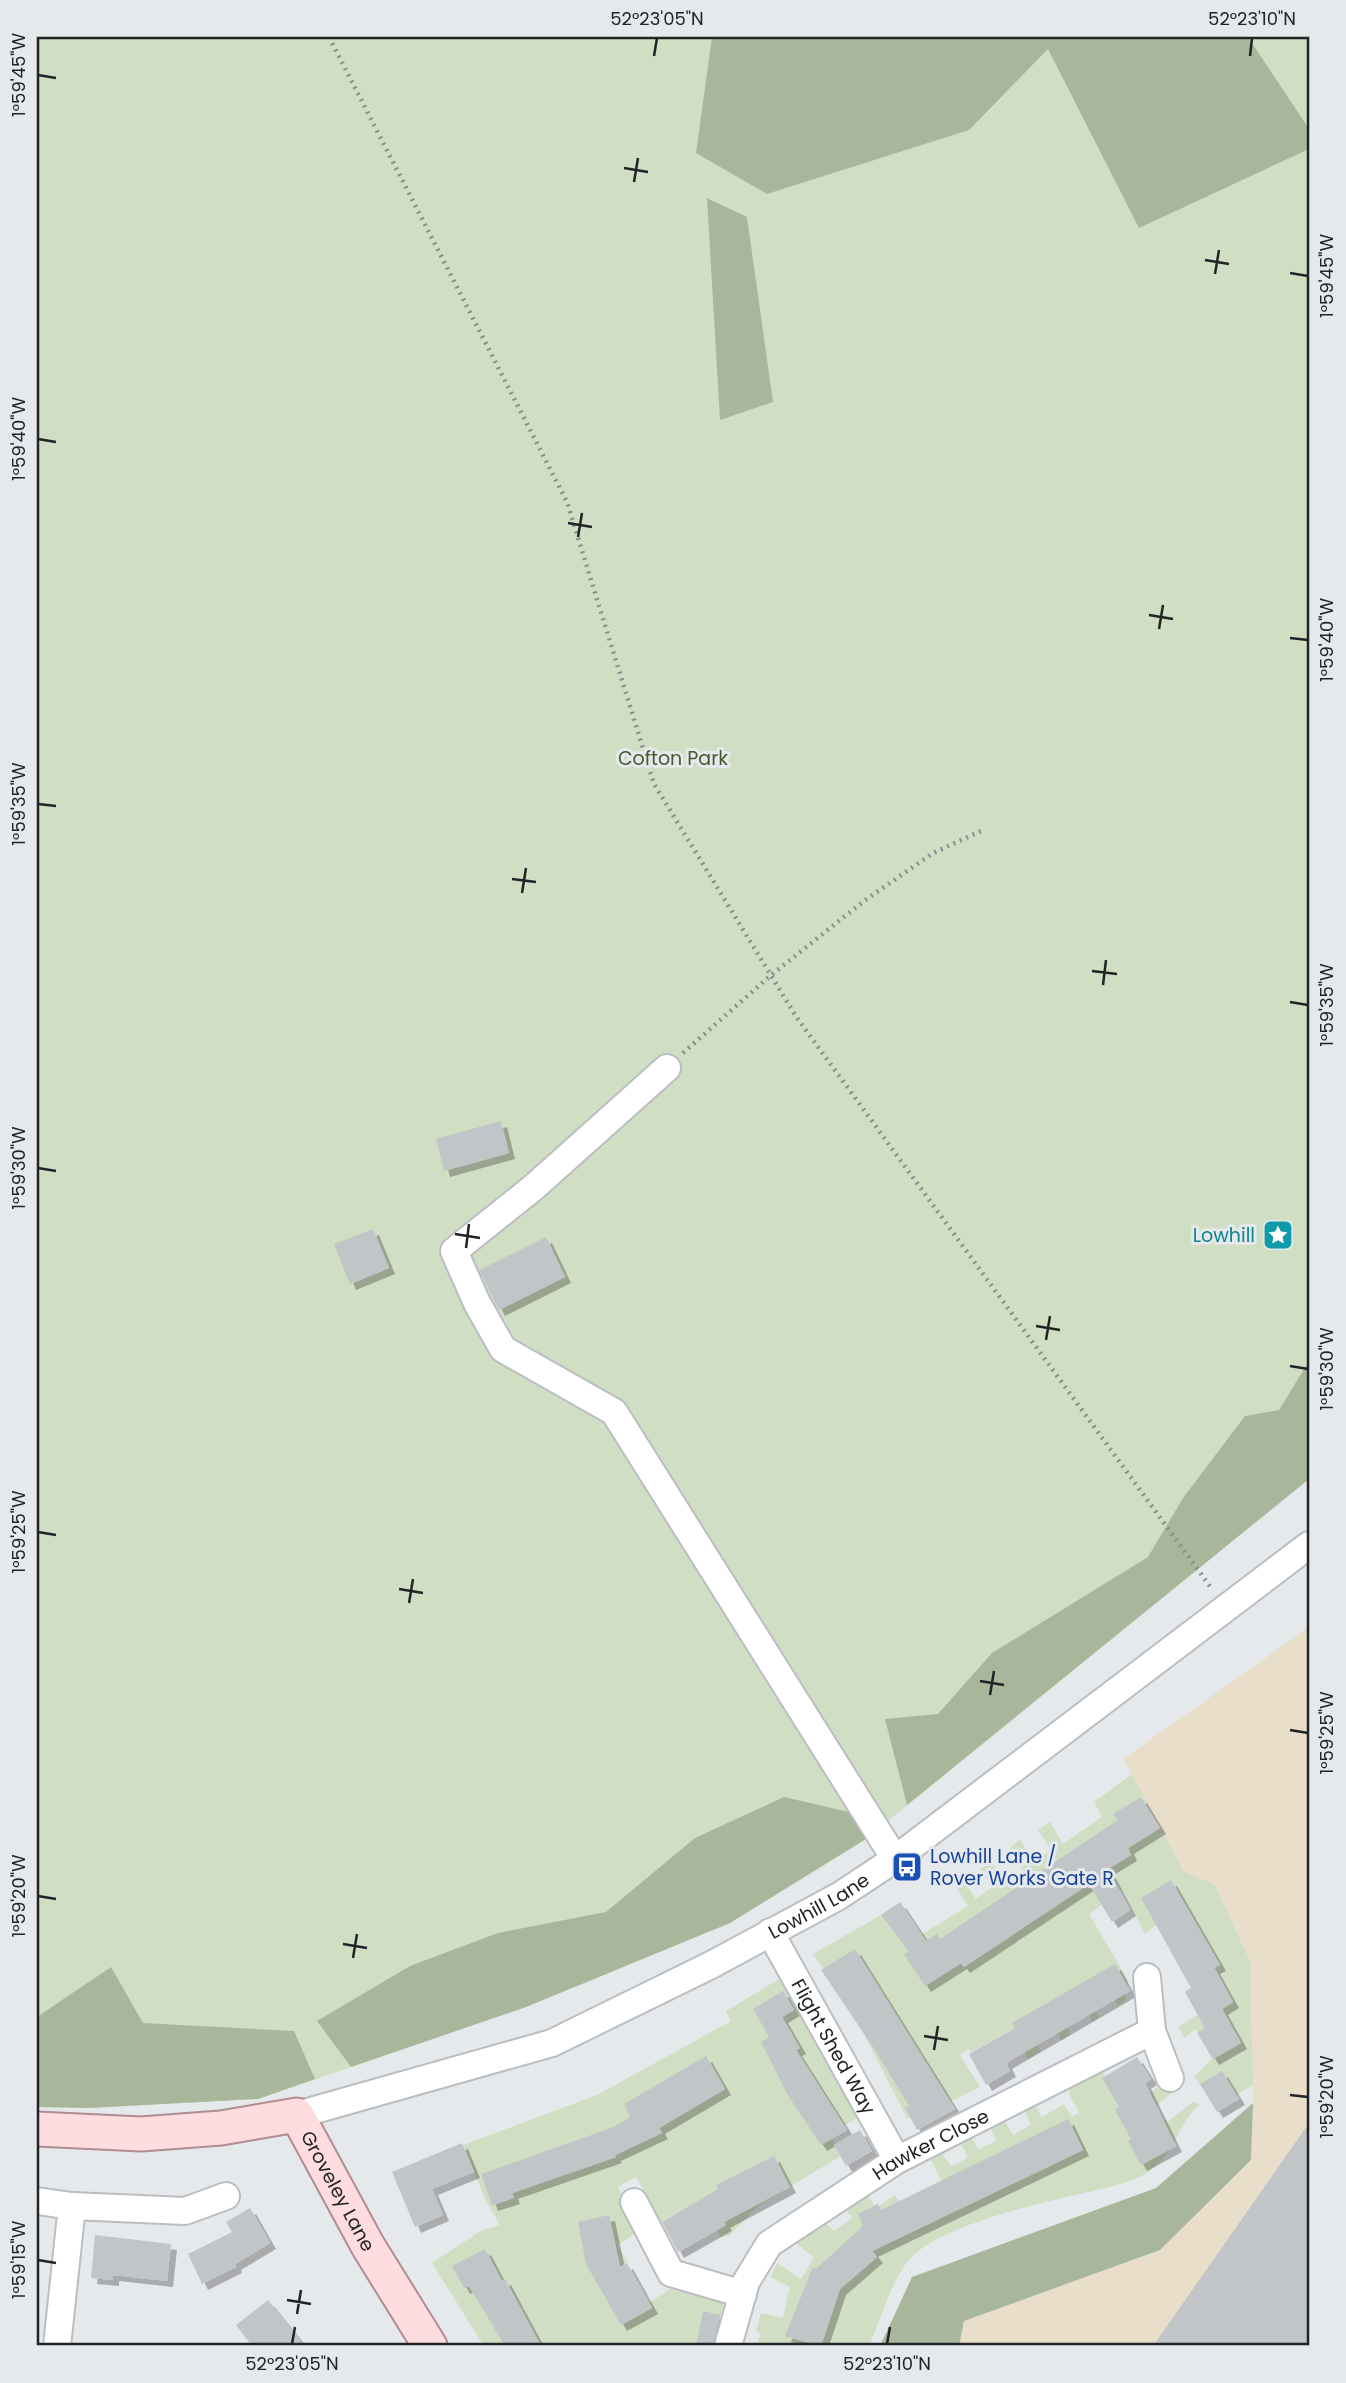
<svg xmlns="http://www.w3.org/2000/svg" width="1346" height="2383" font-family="Poppins,sans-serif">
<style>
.industrial{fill:#e8dec9}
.green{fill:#d0dec4}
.forest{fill:#a8b79b}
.building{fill:#c2c5c8;filter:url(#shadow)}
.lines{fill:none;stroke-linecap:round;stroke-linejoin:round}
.minor-casing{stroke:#bbbec1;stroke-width:30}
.major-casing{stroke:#b18c90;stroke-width:37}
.path{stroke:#8b8d8f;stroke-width:4.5;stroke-dasharray:2 5;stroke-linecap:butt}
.minor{stroke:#fff;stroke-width:26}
.major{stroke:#fedcdf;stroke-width:33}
.ticks{fill:none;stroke:#222324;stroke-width:2.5}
.labels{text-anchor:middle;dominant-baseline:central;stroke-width:6;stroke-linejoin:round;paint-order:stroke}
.park-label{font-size:19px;fill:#445a2e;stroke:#e6e9ec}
.culture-label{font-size:19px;fill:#0d838f;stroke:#e6e9ec;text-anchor:end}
.transit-label{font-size:19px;fill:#164399;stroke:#e6e9ec;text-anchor:start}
.street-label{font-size:19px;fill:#222324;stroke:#e6e9ec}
.neatline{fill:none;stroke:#222324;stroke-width:2.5}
.ticks-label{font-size:18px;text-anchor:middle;fill:#222324}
</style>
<defs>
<filter id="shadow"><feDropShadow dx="6" dy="6" stdDeviation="0" flood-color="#0004"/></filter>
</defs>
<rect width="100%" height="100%" fill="#e6e9ec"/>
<path class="industrial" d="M1309,1627V2346H959L964,2321L1160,2250L1251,2160L1253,2103L1250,1961L1215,1885L1184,1872L1123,1759Z"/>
<g class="green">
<path d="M37,37H1309V1479L866,1839L730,1923L526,2007L258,2099L89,2108L37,2107Z"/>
<path d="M1132,1774L1184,1872L1215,1885L1250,1961L1253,2085L1217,2106L1194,2077L1212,2059L1196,2029L1184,2038L1178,2027L1229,1995L1183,1902L1145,1934L1122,1890L1089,1914L1128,1980L1125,2000L1118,2006L1111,1995L1093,2008L1099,2017L1093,2022L1081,2004L1064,2022L1071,2034L1062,2041L1052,2024L1034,2038L1041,2051L1028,2059L1012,2029L972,2052L969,2049L960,2055L980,2087L918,2118H907L855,2017L813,1954L881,1915L894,1933L908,1924L918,1937L968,1906L954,1884L962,1878L976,1899L992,1887L981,1869L991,1861L1004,1881L1023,1870L1009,1849L1020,1839L1034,1863L1051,1850L1038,1830L1050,1822L1063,1844L1102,1817L1094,1802Z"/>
<path d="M784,1976L861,2115L830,2135L841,2156L758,2206L729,2236L721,2237L698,2201L661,2222L636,2177L618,2187L642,2229L618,2245L627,2263L596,2280L627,2317L670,2289L724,2301L714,2346H484L432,2263L482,2230L500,2225L486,2201L463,2145L597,2095L731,2021L726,2011Z"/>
<path d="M1099,2067L1126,2107L1168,2081L1175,2084L1173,2092L1155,2107L1167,2122L1193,2102L1200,2104C1178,2123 1173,2159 1145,2174C1128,2184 1104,2188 1084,2193C1040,2203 939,2226 910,2259C892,2278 880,2322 869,2346H756L761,2334L756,2331L761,2313L783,2318L790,2287L770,2277L777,2263L801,2279L814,2257L789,2238L817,2215L834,2231L852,2218L842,2204L865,2190L876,2208L895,2195L911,2220L949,2195L928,2155L940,2150L951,2166L968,2158L959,2139L969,2134L979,2149L996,2141L989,2122L1001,2115L1013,2135L1031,2125L1022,2104L1031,2098L1042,2117L1064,2104L1072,2117L1079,2112L1069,2094L1071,2085Z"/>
</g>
<g class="forest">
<path d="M712,37H1248L1309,129V149L1139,228L1048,49L969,130L767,194L696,153Z"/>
<path d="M707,198L747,217L773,402L720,420Z"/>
<path d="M1309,1361V1479L907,1805L885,1719L938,1714L992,1653L1148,1557L1183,1498L1245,1416L1279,1410Z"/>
<path d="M784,1797L849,1812L866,1839L730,1923L526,2007L351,2067L317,2021L410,1966L498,1933L606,1912L695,1838Z"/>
<path d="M111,1967L143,2023L294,2031L315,2079L258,2099L89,2108L37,2107V2017Z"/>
<path d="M1253,2103L1251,2160L1160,2250L964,2321L959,2346H880L912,2277L1156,2188Z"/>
</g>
<g class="building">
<path d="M501,1121L509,1153L444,1171L436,1139Z"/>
<path d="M373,1229L389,1268L350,1284L334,1244Z"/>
<path d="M546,1237L565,1277L499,1310L479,1270Z"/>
<path d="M1141,1797L1160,1828L1128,1848L1131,1855L1108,1869L1130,1910L1112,1922L1089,1884L964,1967L961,1963L925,1986L904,1954L909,1952L881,1915L900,1902L926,1941L937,1934L940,1939L1118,1820L1113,1814Z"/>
<path d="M1171,1880L1220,1965L1214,1968L1233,2002L1222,2009L1241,2043L1213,2059L1197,2033L1205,2028L1185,1992L1191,1988L1141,1898Z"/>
<path d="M855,1949L955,2109L917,2130L905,2108L909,2106L875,2050L821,1970Z"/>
<path d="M1115,1964L1130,1991L1006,2063L1010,2071L986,2085L969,2054L1015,2028L1012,2023Z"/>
<path d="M783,1991L794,2010L782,2017L800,2048L796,2050L847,2130L821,2145L787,2094L761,2042L769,2037L753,2009Z"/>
<path d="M706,2056L725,2089L659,2128L662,2133L615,2155L616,2157L512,2193L514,2198L492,2205L481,2174L614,2127L630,2117L624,2104Z"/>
<path d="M1137,2057L1151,2079L1145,2083L1176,2146L1141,2165L1128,2141L1131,2139L1115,2110L1119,2107L1102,2078Z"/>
<path d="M1222,2071L1239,2099L1217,2112L1200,2084Z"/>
<path d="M1068,2119L1083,2150L872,2251L877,2257L840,2289L821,2346L785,2336L813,2267L816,2269L863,2226L858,2214L878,2204L881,2210Z"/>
<path d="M1309,2123V2346H1153Z"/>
<path d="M860,2130L872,2151L846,2166L834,2145Z"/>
<path d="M462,2143L474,2172L432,2189L443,2215L415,2227L392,2172Z"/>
<path d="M774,2156L790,2187L724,2222L726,2225L678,2252L662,2222L718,2189L716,2185Z"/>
<path d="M250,2208L270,2243L235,2264L236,2267L202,2284L188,2254L232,2232L226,2222Z"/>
<path d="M609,2215L620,2267L627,2263L652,2308L621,2325L586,2264L578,2222Z"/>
<path d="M95,2235L171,2244L167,2281L113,2275V2280L91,2278Z"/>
<path d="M485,2249L502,2281L505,2279L541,2346H505L469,2286L464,2288L452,2266Z"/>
<path d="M268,2300L297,2336L303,2346H252L236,2325Z"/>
<path d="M703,2311L720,2315L713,2346H696Z"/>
</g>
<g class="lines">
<g class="minor-casing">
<g id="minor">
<path d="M667,1068L534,1187L454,1251L477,1303L503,1349L614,1412L895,1859"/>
<path id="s1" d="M770,1932L897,2160"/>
<path d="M1147,1977L1152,2031L1170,2078"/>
<path id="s2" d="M297,2115L552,2043L711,1965L839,1896L895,1859L1309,1545"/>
<path d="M37,2201L72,2206L185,2211L226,2196"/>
<path d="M634,2202L671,2273L743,2294"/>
<path d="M57,2346L72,2206"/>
<path id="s3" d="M728,2346L746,2282L769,2244L897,2160L1152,2031"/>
</g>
</g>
<g class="major-casing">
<g id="major">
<path id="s4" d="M37,2129L141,2134L221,2128L297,2115L368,2246L430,2346"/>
</g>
</g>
<g class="path">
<path d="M329,37L567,502L654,784L797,1018L1212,1589"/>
<path d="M683,1053L770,976L864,901L933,853L981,831"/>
</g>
<use href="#minor" class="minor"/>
<use href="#major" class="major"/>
</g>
<path class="ticks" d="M654,56L657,38M1250,56L1252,38M38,75L56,78M624,168L648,172M634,182L638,158M1205,260L1229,264M1290,273L1308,276M1215,274L1219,250M38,439L56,442M568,523L592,527M578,537L582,513M1149,615L1173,619M1159,629L1163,605M1290,638L1308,640M38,804L56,806M512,879L536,882M522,893L526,868M1092,971L1117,974M1103,985L1106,960M1290,1002L1308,1005M38,1168L56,1171M455,1234L480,1238M466,1248L469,1224M1036,1326L1060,1330M1046,1340L1050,1316M1290,1366L1308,1369M38,1532L56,1535M399,1589L423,1593M409,1603L413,1579M980,1681L1004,1685M990,1695L994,1671M1290,1730L1308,1733M38,1896L56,1899M343,1944L367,1948M353,1958L357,1934M924,2036L948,2040M934,2050L938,2026M1290,2095L1308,2097M38,2260L56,2263M287,2300L311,2304M297,2314L301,2290M292,2344L295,2327M887,2344L890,2327"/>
<defs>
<g id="sight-square" transform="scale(1.575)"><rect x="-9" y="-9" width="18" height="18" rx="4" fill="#0f9aa8" stroke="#e6e9ec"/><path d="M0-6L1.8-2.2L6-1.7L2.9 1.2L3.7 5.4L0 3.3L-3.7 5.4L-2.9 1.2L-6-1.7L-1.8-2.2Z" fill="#fff"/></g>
<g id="bus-square" transform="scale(1.575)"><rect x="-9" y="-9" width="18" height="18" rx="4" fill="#1a4fb4" stroke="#e6e9ec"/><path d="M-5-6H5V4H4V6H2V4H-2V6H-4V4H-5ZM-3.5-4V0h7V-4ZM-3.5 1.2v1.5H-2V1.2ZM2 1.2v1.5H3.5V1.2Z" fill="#fff"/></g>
</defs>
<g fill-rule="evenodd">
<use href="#sight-square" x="1278" y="1235"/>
<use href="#bus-square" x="907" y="1867"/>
</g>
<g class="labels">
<g class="park-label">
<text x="673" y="758">Cofton Park</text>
</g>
<g class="culture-label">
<text x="1255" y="1235">Lowhill</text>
</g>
<g class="transit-label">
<text x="930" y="1856">Lowhill Lane /<tspan x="930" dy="22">Rover Works Gate R</tspan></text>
</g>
<g class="street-label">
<text stroke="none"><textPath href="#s2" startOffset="565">Lowhill Lane</textPath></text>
<text stroke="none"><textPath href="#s1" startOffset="131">Flight Shed Way</textPath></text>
<text stroke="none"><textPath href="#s3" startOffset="301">Hawker Close</textPath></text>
<text stroke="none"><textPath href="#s4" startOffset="348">Groveley Lane</textPath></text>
</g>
</g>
<rect width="1346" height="2383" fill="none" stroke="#e6e9ec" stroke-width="77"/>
<rect x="38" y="38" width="1270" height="2306" class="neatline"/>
<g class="ticks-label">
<text x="657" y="25">52°23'05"N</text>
<text x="1252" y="25">52°23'10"N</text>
<text transform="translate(19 75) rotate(-90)" y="6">1°59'45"W</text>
<text transform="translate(1327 276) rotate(-90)" y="6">1°59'45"W</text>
<text transform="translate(19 439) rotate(-90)" y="6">1°59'40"W</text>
<text transform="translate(1327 640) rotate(-90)" y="6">1°59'40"W</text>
<text transform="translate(19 804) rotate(-90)" y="6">1°59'35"W</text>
<text transform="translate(1327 1005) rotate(-90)" y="6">1°59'35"W</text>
<text transform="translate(19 1168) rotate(-90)" y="6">1°59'30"W</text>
<text transform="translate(1327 1369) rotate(-90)" y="6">1°59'30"W</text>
<text transform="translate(19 1532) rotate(-90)" y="6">1°59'25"W</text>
<text transform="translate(1327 1733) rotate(-90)" y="6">1°59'25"W</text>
<text transform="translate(19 1896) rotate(-90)" y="6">1°59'20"W</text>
<text transform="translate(1327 2097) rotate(-90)" y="6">1°59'20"W</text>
<text transform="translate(19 2260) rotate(-90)" y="6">1°59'15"W</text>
<text x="292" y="2370">52°23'05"N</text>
<text x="887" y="2370">52°23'10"N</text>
</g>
</svg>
